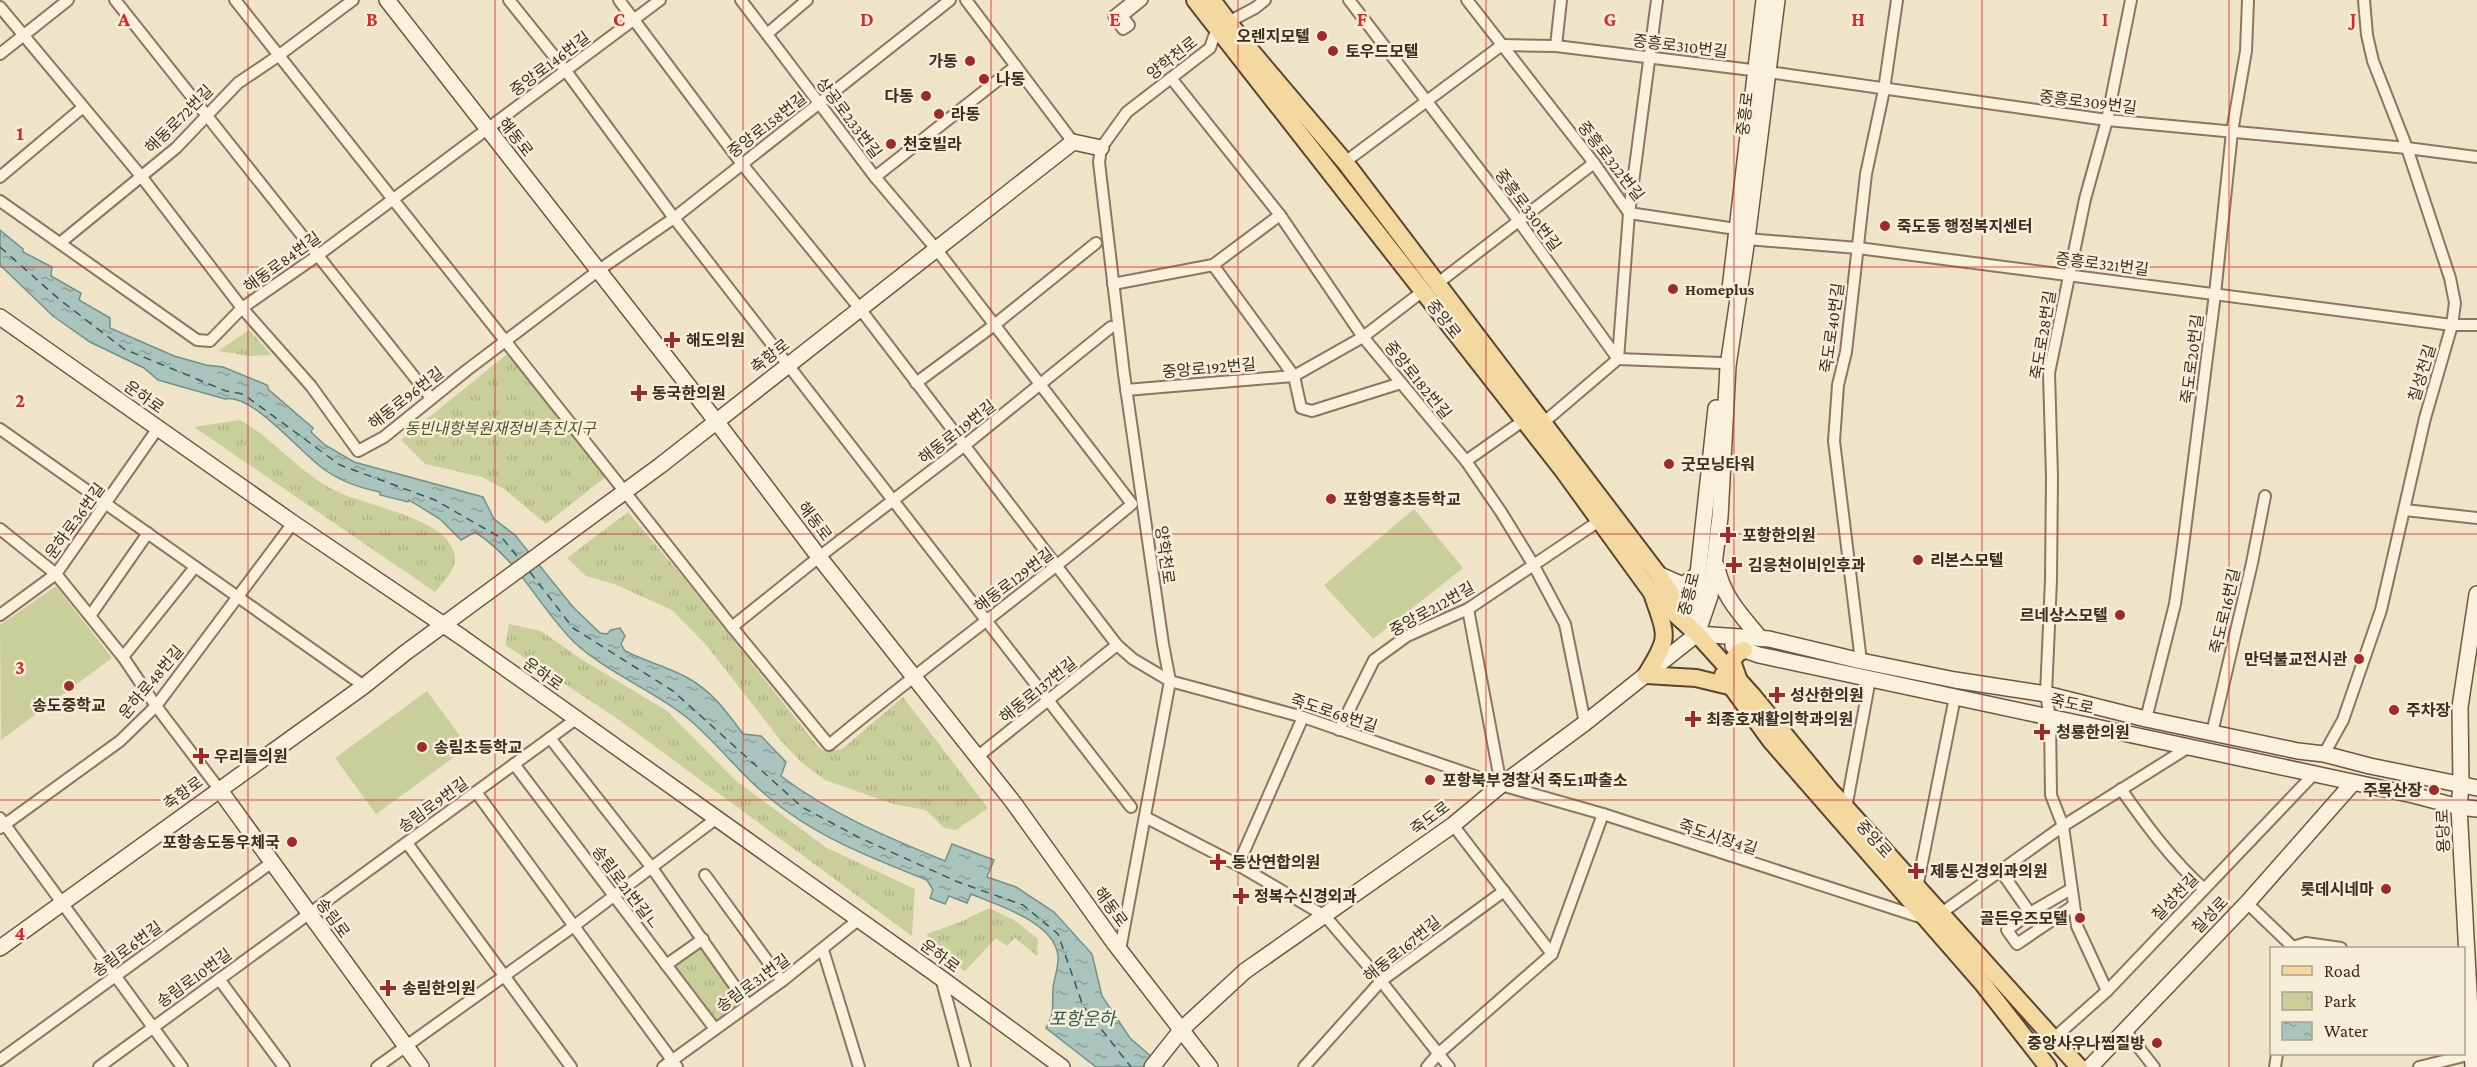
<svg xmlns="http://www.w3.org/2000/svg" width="2477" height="1067" font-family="'Crimson Pro','Noto Sans KR',serif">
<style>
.grass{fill:#c9cf9b}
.park{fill:url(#park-tufts)}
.water{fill:url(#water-ripples);stroke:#6f938a;stroke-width:1.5}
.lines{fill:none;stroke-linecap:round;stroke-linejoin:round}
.ferry{stroke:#2f5d5a;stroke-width:1.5;stroke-dasharray:8 6;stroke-linecap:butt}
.street-casing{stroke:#8d765c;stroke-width:14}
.secondary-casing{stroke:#6f573f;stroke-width:18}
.primary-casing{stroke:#5b4430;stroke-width:20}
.street{stroke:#faf1dc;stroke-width:10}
.secondary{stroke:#faf1dc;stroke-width:15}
.primary{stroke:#f3d9a0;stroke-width:16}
.grid{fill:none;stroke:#d62828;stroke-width:1.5;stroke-opacity:0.55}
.poi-dot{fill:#9e2a2b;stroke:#f7eed8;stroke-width:2}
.labels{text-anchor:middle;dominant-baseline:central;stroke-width:5;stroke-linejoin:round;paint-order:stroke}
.poi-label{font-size:16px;font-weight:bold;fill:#3d2e20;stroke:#f7eed8;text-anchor:start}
.street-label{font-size:16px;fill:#3d2e20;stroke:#f7eed8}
.park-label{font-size:16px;font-style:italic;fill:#4d5a26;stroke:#f7eed8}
.water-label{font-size:18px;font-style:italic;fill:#2f5d5a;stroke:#f7eed8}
.grid-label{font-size:20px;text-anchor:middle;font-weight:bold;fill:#d62828;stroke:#f7eed8;stroke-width:5;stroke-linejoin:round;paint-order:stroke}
</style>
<defs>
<pattern id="park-tufts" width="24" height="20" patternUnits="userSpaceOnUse" patternTransform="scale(1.5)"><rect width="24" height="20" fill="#c9cf9b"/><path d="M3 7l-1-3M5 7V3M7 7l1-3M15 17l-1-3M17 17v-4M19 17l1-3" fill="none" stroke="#aeb285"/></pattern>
<pattern id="water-ripples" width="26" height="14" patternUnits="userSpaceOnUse" patternTransform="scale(1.5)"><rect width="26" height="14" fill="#a9c4bc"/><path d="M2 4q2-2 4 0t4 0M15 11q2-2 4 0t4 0" fill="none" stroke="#8ba098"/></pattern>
</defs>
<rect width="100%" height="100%" fill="#f0e4c8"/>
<g class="grass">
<path d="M1414,509L1463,568L1373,639L1324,585Z"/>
<path d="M56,586L112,658L1,740L0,625Z"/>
<path d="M427,691L468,747L376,814L335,758Z"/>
</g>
<g class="park">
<path d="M249,330L272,355L249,356L218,351Z"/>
<path d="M507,354L608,475L546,524L504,489L482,477L425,464L401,440Z"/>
<path d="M240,420C276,440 301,476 340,493C365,504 432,518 448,541C464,563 449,576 435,592L194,427Z"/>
<path d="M628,512L687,582L816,744L824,751L842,749L903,697L988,808L956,830L944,828L926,810L893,804L825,780L802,763L781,741L707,646L672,610L614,584L586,576L567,558Z"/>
<path d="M509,624L541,631L581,659L667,711L735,780L827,848L915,889L912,936L615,717L505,645Z"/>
<path d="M989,908L1014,920L1038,939L1037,956L1015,938L1007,946L996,938L965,971L929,947L927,934L960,922Z"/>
<path d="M700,945L744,1004L715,1025L672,966Z"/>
</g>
<path class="water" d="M0,230L23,249V252L52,267L51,276L81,293L79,300L110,318V328L174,356L206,365L223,367L267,385L269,390L313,428L311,432L325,445L354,462L483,497L494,519L515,535L573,607L600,633L607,634L611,630L620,628L625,636L621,644L625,651C645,661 667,667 686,677C711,690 727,712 743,734L761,736L786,762L781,776C831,814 887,837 945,861L952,844L994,860L987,877L1016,887L1054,912L1092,954L1102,996L1130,1038L1163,1067H1096L1046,1028C1055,1014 1052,1004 1053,988C1054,978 1059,967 1058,956C1055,922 997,905 971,894L967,903L949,896L945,904L930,898L933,890L927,880C871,858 812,835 766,795C737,771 715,740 685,716C650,689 608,673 575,643C539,608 519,560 475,532L461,540L440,519L409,500L408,502L380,495V492C360,488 342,482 325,470C302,455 253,393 225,399L158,380L144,368L90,342L53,316L0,265Z"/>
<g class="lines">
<g class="ferry">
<path d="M0,247L60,300L124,349L226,391L243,394L340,465L435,500L503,539L521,561"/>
<path d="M530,572L573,628L673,691L802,807L858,837L958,882L1023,905L1058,934L1083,1006L1131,1067"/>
</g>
<g class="street-casing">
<g id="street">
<path d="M115,0L431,398"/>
<path d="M235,0L732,627L829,745C929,662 1034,587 1132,504L937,250L875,177L741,0"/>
<path d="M509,0L566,71L674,218L1131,807"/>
<path d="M619,0L742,164L861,310L1117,645L1133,659L1170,681L1303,717L1501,785L1603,814L1926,919"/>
<path d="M966,0L1073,142"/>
<path d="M1134,0L1114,16L1123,29L1129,25L1122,16L1142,0"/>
<path d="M1349,0L1518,220L1618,359"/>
<path d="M1467,0L1594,163L1629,213L1736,229"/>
<path d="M0,7L141,176L242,308L311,386L358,451L384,437L467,370L599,270L674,218L950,0"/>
<path d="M767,34L807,0"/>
<path d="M1502,45L1556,46L1768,72L2107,120L2407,148L2477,157"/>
<path d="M1556,46L1561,0"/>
<path d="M0,54L68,0"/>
<path d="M1171,78L1280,215L1363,337L1466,461L1501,512L1533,564L1565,624L1585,723"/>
<path d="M1345,162L1502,45"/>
<path d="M0,177L82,108"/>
<path d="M875,177L1016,66"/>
<path d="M0,201L197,340L210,341L242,308L317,256L660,0"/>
<path d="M1747,239L1858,248L2452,325H2477"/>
<path d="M60,243L176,148L238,83L278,56L353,0"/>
<path d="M1213,265L1294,376L1301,408L1312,411L1401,383"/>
<path d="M1438,283L1594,163"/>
<path d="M1113,284L1213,265L1280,215"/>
<path d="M1618,359L1721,363"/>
<path d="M916,383L993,326L1096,243"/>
<path d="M1126,390L1294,376L1363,337L1423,291"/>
<path d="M1543,423L1618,359L1629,213L1657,0"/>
<path d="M0,429L364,686"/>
<path d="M1466,461L1524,420"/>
<path d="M2405,510L2477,518"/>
<path d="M0,529L56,574L123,657L156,706L219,789"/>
<path d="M1468,609L1501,785"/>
<path d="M0,615L56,574L158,428"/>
<path d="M90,616L148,533"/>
<path d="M732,627L819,557L965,445L1111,327"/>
<path d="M123,657L195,567"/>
<path d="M1861,661L1834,441L1838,385L1846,352L1866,174L1884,90L1897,0"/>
<path d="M2146,719L2175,604L2182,554L2215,294L2232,132L2246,51L2248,0"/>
<path d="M1339,730L1374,660L1407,636L1468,609L1599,521"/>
<path d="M2212,733L2252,563L2265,496"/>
<path d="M550,738L652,868L748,1005"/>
<path d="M2324,754L2343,720L2381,610L2425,418L2452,325L2455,303L2450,278L2407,148L2373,61L2367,35L2364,0"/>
<path d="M977,757L1117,645"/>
<path d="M514,764L715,1029"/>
<path d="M2121,789C2146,825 2172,860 2204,889"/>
<path d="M476,792L677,1067"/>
<path d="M1846,808L1870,679"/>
<path d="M1145,817L1238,865L1325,916L1381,981L1449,1067"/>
<path d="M0,818L182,1067"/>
<path d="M1453,825L1552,954"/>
<path d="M0,828L120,741L156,706L293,523"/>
<path d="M407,843L571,1067"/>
<path d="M1238,865L1303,717"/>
<path d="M2000,870L2030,913L2007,930L2017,944L2073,906"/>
<path d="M705,875L782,981"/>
<path d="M1917,888L1955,697"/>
<path d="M2247,903L2293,947L2306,943L2341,948"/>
<path d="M2030,913L2071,889"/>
<path d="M1940,914L2063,826L2189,747"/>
<path d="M823,950L859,1067"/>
<path d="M1120,950L1170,681L1163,644L1124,374L1099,162L1101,148L1127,112L1210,48L1217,28L1255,8L1265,0"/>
<path d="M666,965L703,939"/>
<path d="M941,978L965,1067"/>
<path d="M219,979L284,1067"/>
<path d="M2107,991L2077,926L2063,826L2051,795L2050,718L2046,694L2051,580L2052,477L2049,373L2085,199L2107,120L2131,0"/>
<path d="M2124,1029L2154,1067"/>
<path d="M2054,1038L2107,991L2314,774"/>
<path d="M0,1060L271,863"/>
<path d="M99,1067L576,719"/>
<path d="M377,1067L574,926L717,818"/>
<path d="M663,1067L782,981L858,920"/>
<path d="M1304,1067L1381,981L1504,891"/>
<path d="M1427,1067L1438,1054L1552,954L1603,814"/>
<path d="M2275,1067L2277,1054"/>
<path d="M2419,1067L2472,1054"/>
</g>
</g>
<g class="secondary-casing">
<g id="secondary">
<path d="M387,0L716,421L819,557L1013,802L1115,944L1210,1067"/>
<path d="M1730,289L1764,0"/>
<path d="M0,317L293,523L463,638L941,978L1062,1067"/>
<path d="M1717,567C1722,596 1742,616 1760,638"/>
<path d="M1658,574L1683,585L1698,574"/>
<path d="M1697,629L1694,611L1716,408"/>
<path d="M1697,634L1710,596L1720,517L1728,366L1747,239L1777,0"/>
<path d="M1733,646L1759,655L2413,795L2459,807L2477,809"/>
<path d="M219,789L421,1067"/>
<path d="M0,948L364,686L405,653L661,465L1073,142L1101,148"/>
<path d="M1152,1067L1182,1029L1245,971L1453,825L1501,785L1585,723L1697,634L1769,639L1861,661L1955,680L2046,694L2146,719L2298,751L2324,754L2370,766L2477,788"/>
<path d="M2090,1067L2247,903L2352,784"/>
<path d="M2473,1067L2459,807L2461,786L2460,707L2477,594"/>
</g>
</g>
<g class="primary-casing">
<g id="primary">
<path d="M1195,0L1562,469L1652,593L1697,634L1753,696L1830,790L2079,1067"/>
<path d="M1212,0L1246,45L1345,162L1658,574L1683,612"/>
<path d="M1646,675C1670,637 1667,637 1653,596"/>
<path d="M1646,675L1696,678L1729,686"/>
<path d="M1723,675L1771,741L1983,984L2048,1067"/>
<path d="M1738,678L1732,661L1738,653L1744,650"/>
</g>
</g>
<use href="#street" class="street"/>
<use href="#secondary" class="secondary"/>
<use href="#primary" class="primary"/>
</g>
<path class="grid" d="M248,0V1067M495,0V1067M743,0V1067M991,0V1067M1238,0V1067M1486,0V1067M1734,0V1067M1982,0V1067M2229,0V1067M0,267H2477M0,534H2477M0,800H2477"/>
<g class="poi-dot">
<circle cx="1322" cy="36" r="6"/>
<circle cx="1333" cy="51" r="6"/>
<circle cx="970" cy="61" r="6"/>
<circle cx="984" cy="79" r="6"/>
<circle cx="926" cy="96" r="6"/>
<circle cx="939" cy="114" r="6"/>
<circle cx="891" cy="144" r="6"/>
<circle cx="1885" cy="226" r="6"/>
<circle cx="1673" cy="289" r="6"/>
<path d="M669 331h6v6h6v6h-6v6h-6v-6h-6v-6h6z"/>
<path d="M636 384h6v6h6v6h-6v6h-6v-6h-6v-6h6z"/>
<circle cx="1669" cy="464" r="6"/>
<circle cx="1331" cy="499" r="6"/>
<path d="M1725 526h6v6h6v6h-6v6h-6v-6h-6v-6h6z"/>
<circle cx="1918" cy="560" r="6"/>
<path d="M1731 556h6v6h6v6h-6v6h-6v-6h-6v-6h6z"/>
<circle cx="2120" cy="615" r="6"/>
<circle cx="2359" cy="659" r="6"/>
<circle cx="69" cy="686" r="6"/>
<path d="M1774 686h6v6h6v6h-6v6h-6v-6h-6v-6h6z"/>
<circle cx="2394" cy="710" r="6"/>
<path d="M1690 710h6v6h6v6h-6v6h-6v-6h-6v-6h6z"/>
<path d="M2039 723h6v6h6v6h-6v6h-6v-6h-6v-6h6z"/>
<circle cx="422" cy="747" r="6"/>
<path d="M198 747h6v6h6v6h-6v6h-6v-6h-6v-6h6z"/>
<circle cx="1430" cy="780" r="6"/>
<circle cx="2434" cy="790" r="6"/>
<circle cx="292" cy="842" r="6"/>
<path d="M1215 853h6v6h6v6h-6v6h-6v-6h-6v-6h6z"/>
<path d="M1913 862h6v6h6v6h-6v6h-6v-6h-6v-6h6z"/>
<circle cx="2386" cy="889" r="6"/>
<path d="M1238 887h6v6h6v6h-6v6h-6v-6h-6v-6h6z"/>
<circle cx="2080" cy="918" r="6"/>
<path d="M385 979h6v6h6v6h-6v6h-6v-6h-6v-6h6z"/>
<circle cx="2157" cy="1043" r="6"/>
</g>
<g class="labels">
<g class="poi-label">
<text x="1310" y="36" text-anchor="end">오렌지모텔</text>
<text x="1345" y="51">토우드모텔</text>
<text x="958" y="61" text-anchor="end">가동</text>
<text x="996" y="79">나동</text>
<text x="914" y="96" text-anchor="end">다동</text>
<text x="951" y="114">라동</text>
<text x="903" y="144">천호빌라</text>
<text x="1897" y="226">죽도동 행정복지센터</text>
<text x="1685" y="289">Homeplus</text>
<text x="686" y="340">해도의원</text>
<text x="652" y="393">동국한의원</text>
<text x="1681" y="464">굿모닝타워</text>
<text x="1343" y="499">포항영흥초등학교</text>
<text x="1742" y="535">포항한의원</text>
<text x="1930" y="560">리본스모텔</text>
<text x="1748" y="565">김응천이비인후과</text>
<text x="2108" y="615" text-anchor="end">르네상스모텔</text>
<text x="2347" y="659" text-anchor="end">만덕불교전시관</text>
<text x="1790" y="695">성산한의원</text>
<text x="69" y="705" text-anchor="middle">송도중학교</text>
<text x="2406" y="710">주차장</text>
<text x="1706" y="719">최종호재활의학과의원</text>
<text x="2056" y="732">청룡한의원</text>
<text x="434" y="747">송림초등학교</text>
<text x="214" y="756">우리들의원</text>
<text x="1442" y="780">포항북부경찰서 죽도1파출소</text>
<text x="2422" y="790" text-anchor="end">주목산장</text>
<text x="280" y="842" text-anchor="end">포항송도동우체국</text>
<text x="1232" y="862">동산연합의원</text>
<text x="1930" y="871">제통신경외과의원</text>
<text x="2374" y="889" text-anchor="end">롯데시네마</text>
<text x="1254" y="896">정복수신경외과</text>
<text x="2068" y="918" text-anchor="end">골든우즈모텔</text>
<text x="402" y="988">송림한의원</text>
<text x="2145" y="1043" text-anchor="end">중앙사우나찜질방</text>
</g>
<g class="street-label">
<text transform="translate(1680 46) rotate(7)">중흥로310번길</text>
<text transform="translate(1172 58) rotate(-38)">양학천로</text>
<text transform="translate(550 64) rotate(-37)">중앙로146번길</text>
<text transform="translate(2088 102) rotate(7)">중흥로309번길</text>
<text transform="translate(1745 114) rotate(-83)">중흥로</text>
<text transform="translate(849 118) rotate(53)">상공로233번길</text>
<text transform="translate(179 119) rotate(-45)">해동로72번길</text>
<text transform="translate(767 125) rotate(-38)">중앙로158번길</text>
<text transform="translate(516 137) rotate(52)">해동로</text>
<text transform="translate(1611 161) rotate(52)">중흥로322번길</text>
<text transform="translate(1528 210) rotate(53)">중흥로330번길</text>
<text transform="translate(282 262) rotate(-36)">해동로84번길</text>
<text transform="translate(2102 264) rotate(7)">중흥로321번길</text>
<text transform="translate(1444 319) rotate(52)">중앙로</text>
<text transform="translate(1832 328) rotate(-82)">죽도로40번길</text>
<text transform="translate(2043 335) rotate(-81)">죽도로28번길</text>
<text transform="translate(770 356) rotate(-38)">축항로</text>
<text transform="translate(2192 359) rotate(-83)">죽도로20번길</text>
<text transform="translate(1209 368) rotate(-5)">중앙로192번길</text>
<text transform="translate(2422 373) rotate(-73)">칠성천길</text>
<text transform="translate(1418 380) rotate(51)">중앙로182번길</text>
<text transform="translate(144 397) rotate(35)">운하로</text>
<text transform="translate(406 398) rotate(-38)">해동로96번길</text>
<text transform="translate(957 432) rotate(-38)">해동로119번길</text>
<text transform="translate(75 521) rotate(-54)">운하로36번길</text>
<text transform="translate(815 521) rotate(53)">해동로</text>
<text transform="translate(1165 555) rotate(82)">양학천로</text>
<text transform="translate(1014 580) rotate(-37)">해동로129번길</text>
<text transform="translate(1689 594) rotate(-76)">중흥로</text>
<text transform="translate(1432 609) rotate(-29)">중앙로212번길</text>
<text transform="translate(2225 611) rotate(-77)">죽도로16번길</text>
<text transform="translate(543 674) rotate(35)">운하로</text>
<text transform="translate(151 682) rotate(-50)">운하로48번길</text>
<text transform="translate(1038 690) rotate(-39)">해동로137번길</text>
<text transform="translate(2072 704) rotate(12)">죽도로</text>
<text transform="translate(1334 713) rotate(18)">죽도로68번길</text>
<text transform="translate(183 793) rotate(-36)">축항로</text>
<text transform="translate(433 805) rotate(-36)">송림로9번길</text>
<text transform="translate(1430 818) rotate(-37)">죽도로</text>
<text transform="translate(2443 831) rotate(-92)">용당로</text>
<text transform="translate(1718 837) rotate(18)">죽도시장4길</text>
<text transform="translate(1874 839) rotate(48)">중앙로</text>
<text transform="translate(626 888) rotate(53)">송림로21번길ㄴ</text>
<text transform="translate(2175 897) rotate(-46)">칠성천길</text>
<text transform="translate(1111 907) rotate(54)">해동로</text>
<text transform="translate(2210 915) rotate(-46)">칠성로</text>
<text transform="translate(333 918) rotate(54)">송림로</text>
<text transform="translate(127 949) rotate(-36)">송림로6번길</text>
<text transform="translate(1402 949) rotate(-39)">해동로167번길</text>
<text transform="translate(940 956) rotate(36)">운하로</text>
<text transform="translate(194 978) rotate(-36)">송림로10번길</text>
<text transform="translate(753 983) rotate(-36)">송림로31번길</text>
</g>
<g class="park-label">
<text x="500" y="428">동빈내항복원재정비촉진지구</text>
</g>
<g class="water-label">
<text x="1082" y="1019">포항운하</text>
</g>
</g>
<g class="grid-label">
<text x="124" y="26">A</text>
<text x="372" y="26">B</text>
<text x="619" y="26">C</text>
<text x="867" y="26">D</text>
<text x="1115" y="26">E</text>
<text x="1362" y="26">F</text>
<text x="1610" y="26">G</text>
<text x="1858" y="26">H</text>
<text x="2105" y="26">I</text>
<text x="2353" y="26">J</text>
<text x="20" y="140">1</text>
<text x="20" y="407">2</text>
<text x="20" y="674">3</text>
<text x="20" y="940">4</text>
</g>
<rect x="2270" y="947" width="195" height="108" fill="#f7eed8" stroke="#ada18e" stroke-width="1.5"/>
<rect x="2282" y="966" width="30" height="9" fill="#f3d9a0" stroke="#ada18e" stroke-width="1.5"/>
<text x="2324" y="977" font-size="18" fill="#3d2e20">Road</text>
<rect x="2282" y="992" width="30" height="18" fill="url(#park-tufts)" stroke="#ada18e" stroke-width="1.5"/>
<text x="2324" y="1007" font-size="18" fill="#3d2e20">Park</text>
<rect x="2282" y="1022" width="30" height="18" fill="url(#water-ripples)" stroke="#ada18e" stroke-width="1.5"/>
<text x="2324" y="1037" font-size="18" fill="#3d2e20">Water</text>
</svg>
